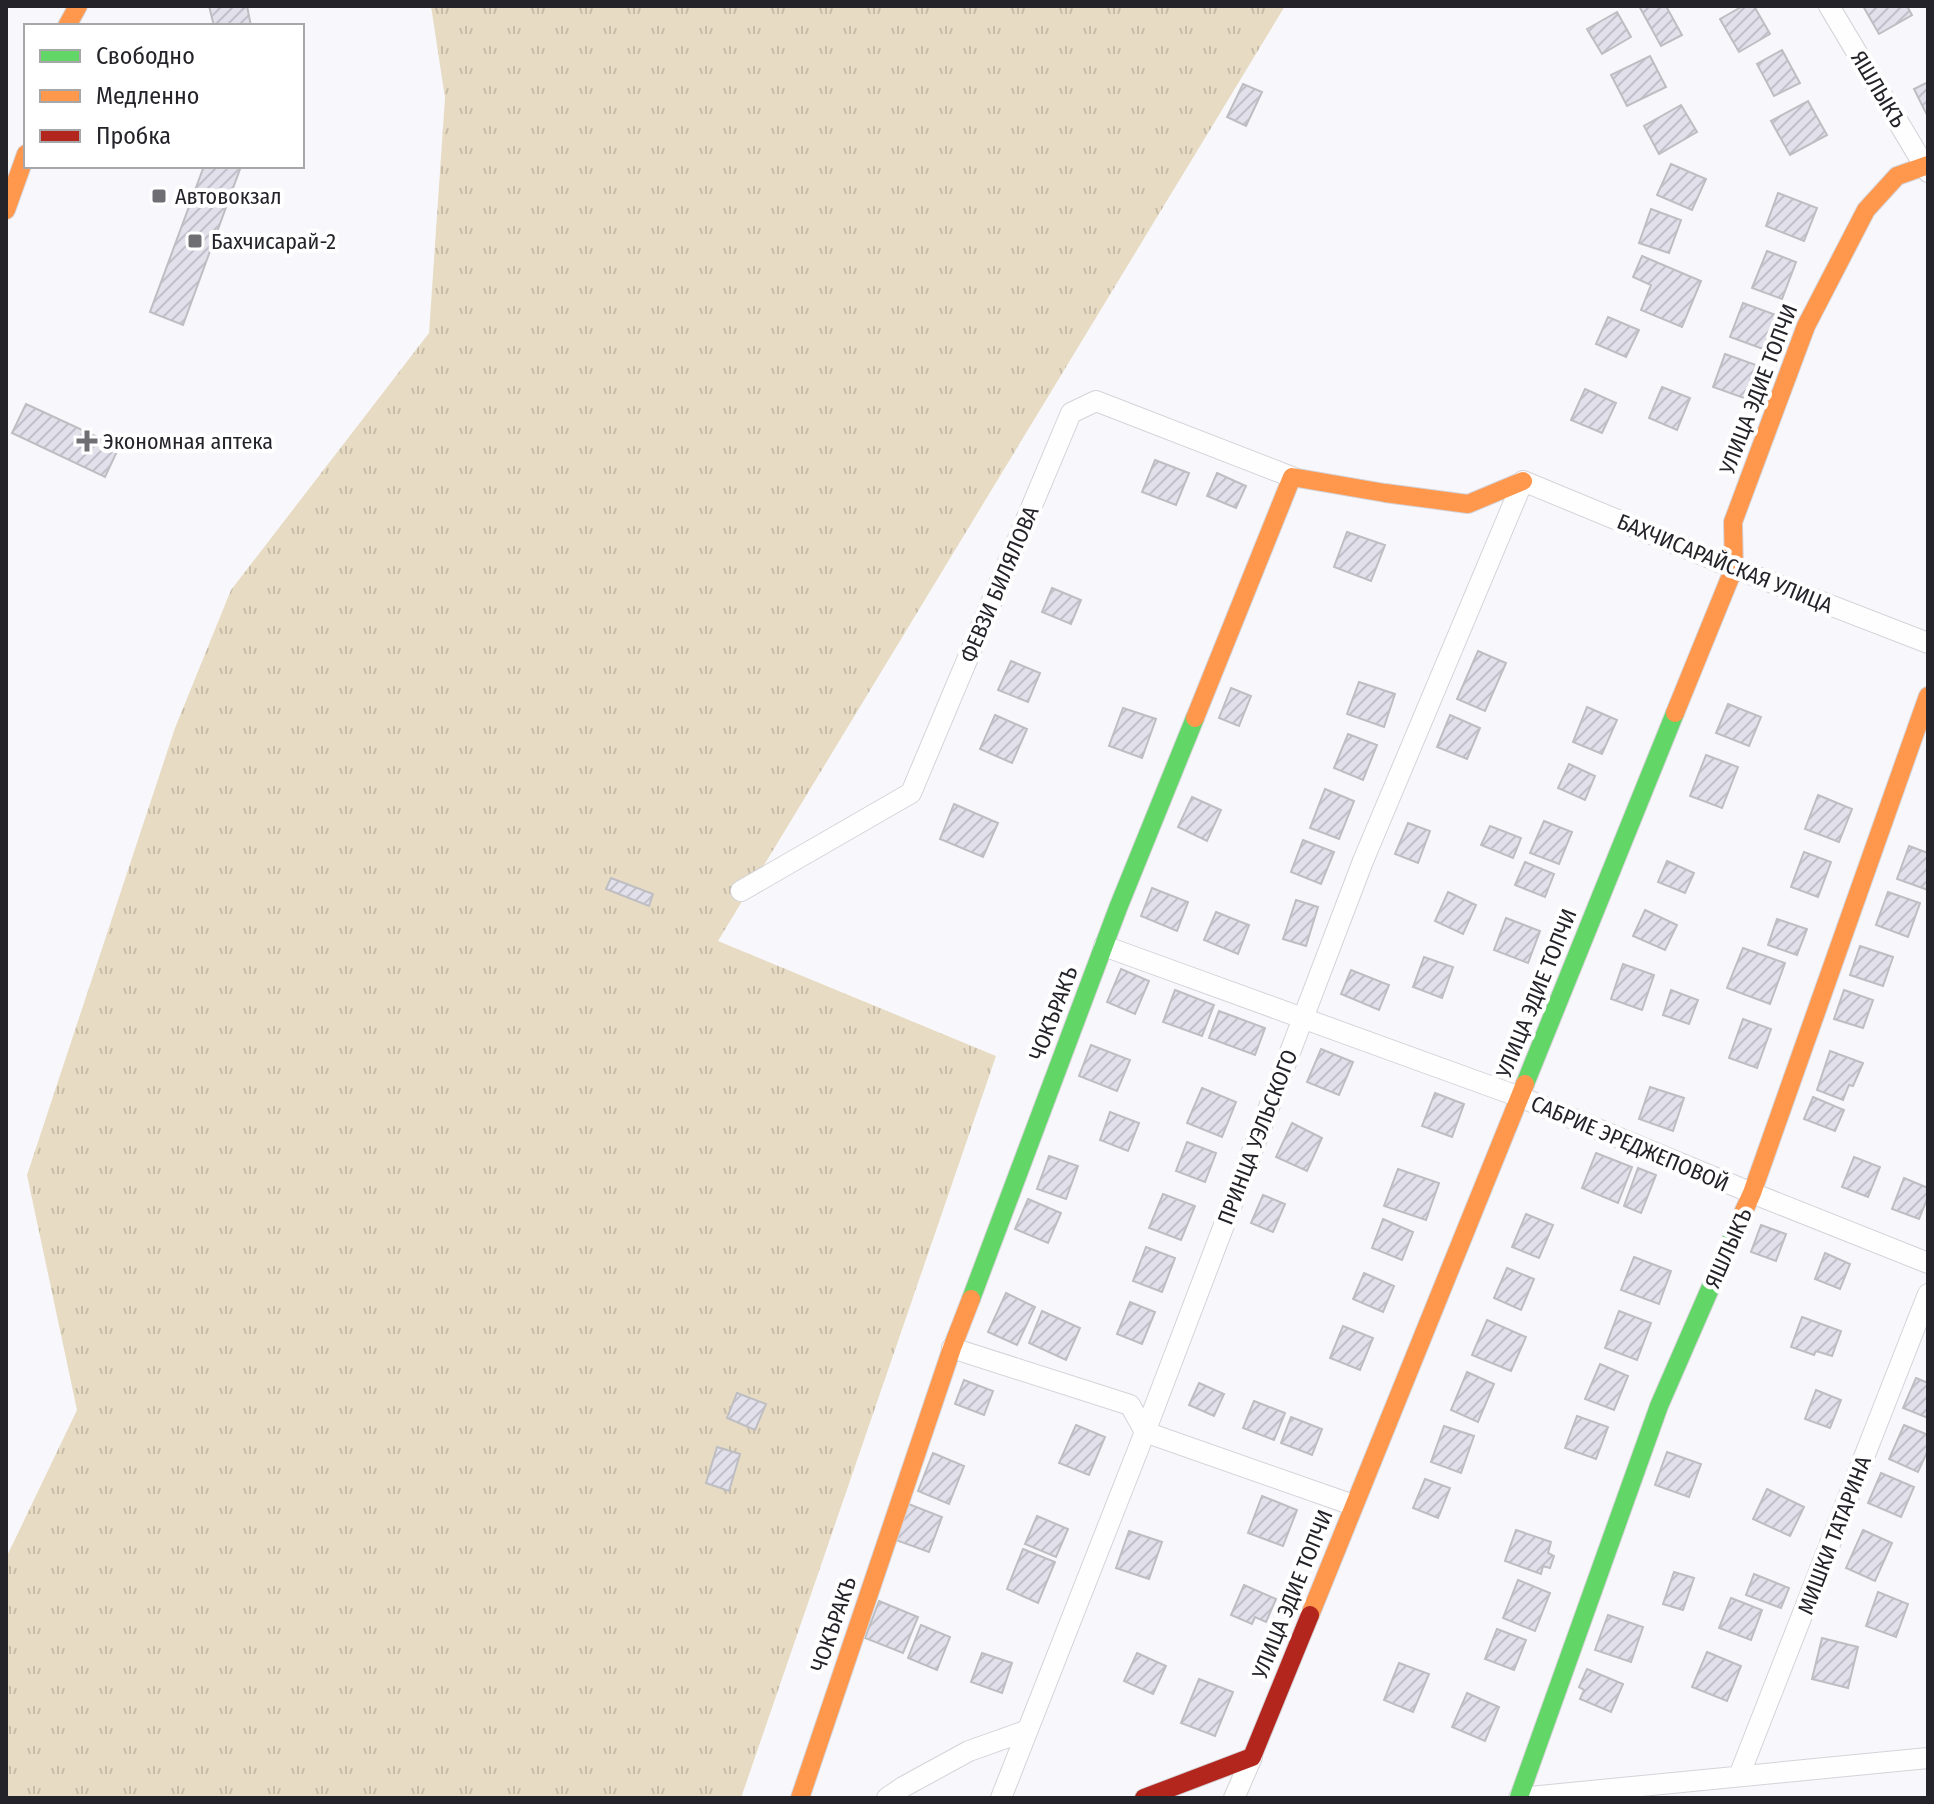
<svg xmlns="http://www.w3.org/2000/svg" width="1934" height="1804" font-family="'Fira Sans Condensed',sans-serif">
	<defs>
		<pattern id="grass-tufts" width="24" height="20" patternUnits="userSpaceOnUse" patternTransform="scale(2)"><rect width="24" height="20" fill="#e7dbc3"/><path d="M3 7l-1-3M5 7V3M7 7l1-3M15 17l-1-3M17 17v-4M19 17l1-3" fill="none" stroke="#c6bca8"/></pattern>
		<pattern id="building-hatch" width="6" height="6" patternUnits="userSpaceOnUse" patternTransform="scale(2)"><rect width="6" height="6" fill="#e1e0eb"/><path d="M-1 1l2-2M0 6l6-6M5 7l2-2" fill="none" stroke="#c1c0ca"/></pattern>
	</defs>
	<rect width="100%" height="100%" fill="#f8f8fc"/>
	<path fill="url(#grass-tufts)" d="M431,6H1285L718,941L996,1056L741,1798H6V1558L77,1410L27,1175L175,728L231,590L429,333L445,98Z"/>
	<path fill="url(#building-hatch)" stroke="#bebec2" stroke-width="2" d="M209,6H247L251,26H214Z
		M1639,6H1666L1682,35L1661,46Z
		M1743,6H1754L1770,34L1739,52L1720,19Z
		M1863,6H1907L1912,15L1879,34Z
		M1617,12L1631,37L1602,54L1587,29Z
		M1782,50L1800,83L1774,96L1757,64Z
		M1650,56L1666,87L1627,106L1611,75Z
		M1928,82V117L1914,89Z
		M1243,84L1262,92L1246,126L1227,117Z
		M1808,101L1827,135L1790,155L1771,121Z
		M1681,105L1697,132L1659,154L1644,126Z
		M1671,164L1706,179L1692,210L1657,195Z
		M204,166H233L240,169L183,325L150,312Z
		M1778,193L1817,208L1804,241L1766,226Z
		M1651,209L1681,220L1669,253L1639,243Z
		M1767,251L1796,262L1782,299L1752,288Z
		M1642,256L1701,281L1682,327L1641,310L1651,285L1633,277Z
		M1743,303L1776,315L1763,349L1730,337Z
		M1608,317L1639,330L1626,357L1596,344Z
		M1725,354L1756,365L1744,398L1713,387Z
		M1662,387L1690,398L1677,430L1649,418Z
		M1585,389L1616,403L1602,433L1571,420Z
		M26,404L119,447L105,477L12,433Z
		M1155,460L1189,473L1176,505L1142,492Z
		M1217,473L1246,486L1236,508L1207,496Z
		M1347,532L1385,545L1371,581L1334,567Z
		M1052,588L1081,600L1071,624L1042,612Z
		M1478,651L1506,663L1485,711L1457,699Z
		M1011,661L1040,673L1028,702L998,690Z
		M1359,682L1395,694L1384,727L1347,714Z
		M1231,688L1251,696L1239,726L1219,718Z
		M1728,704L1761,717L1749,746L1716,733Z
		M1587,707L1617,720L1602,754L1573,742Z
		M1123,708L1156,719L1142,758L1109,746Z
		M995,715L1027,729L1012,763L980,749Z
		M1450,715L1480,728L1467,759L1437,747Z
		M1348,734L1377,745L1363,780L1334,768Z
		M1706,755L1738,767L1722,808L1690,796Z
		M1569,764L1595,776L1585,800L1558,788Z
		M1325,789L1354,801L1339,839L1310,828Z
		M1818,795L1852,809L1839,842L1805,829Z
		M1192,797L1221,810L1207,841L1178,827Z
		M954,804L998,823L983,857L940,839Z
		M1544,821L1572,832L1559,864L1530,853Z
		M1408,823L1430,831L1418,863L1395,854Z
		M1490,826L1521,838L1513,858L1481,845Z
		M1303,840L1334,852L1321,884L1291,872Z
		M1909,846L1928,853V890L1897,879Z
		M1804,852L1831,862L1818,897L1791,887Z
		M1667,861L1694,873L1685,893L1658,882Z
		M1525,862L1554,874L1545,897L1515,885Z
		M611,878L653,894L649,906L606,889Z
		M1152,888L1188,902L1177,931L1141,916Z
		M1448,892L1476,905L1463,934L1435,921Z
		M1888,892L1920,903L1908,937L1876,925Z
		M1296,900L1318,907L1306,946L1283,939Z
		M1645,910L1677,925L1665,950L1633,936Z
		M1216,912L1249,925L1238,954L1204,940Z
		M1506,918L1540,931L1528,963L1494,950Z
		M1777,919L1807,929L1797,955L1768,945Z
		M1860,946L1893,957L1883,986L1850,975Z
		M1743,948L1785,963L1770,1004L1727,988Z
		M1424,957L1453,967L1442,998L1413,987Z
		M1623,964L1654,975L1642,1010L1611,999Z
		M1121,969L1149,981L1135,1014L1107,1002Z
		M1351,970L1389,985L1379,1010L1341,994Z
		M1175,990L1214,1005L1202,1036L1163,1022Z
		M1671,990L1698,1000L1689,1024L1663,1015Z
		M1844,990L1873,1000L1863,1028L1834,1019Z
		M1219,1011L1265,1028L1255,1055L1209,1038Z
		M1743,1019L1771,1029L1757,1068L1729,1058Z
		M1091,1045L1130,1060L1117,1091L1079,1076Z
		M1321,1049L1353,1062L1339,1095L1307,1082Z
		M1830,1051L1863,1063L1853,1086L1849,1085L1843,1100L1817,1090Z
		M1650,1087L1684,1098L1673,1131L1639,1119Z
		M1202,1088L1236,1102L1222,1137L1187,1123Z
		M1435,1093L1464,1104L1452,1137L1422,1126Z
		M1813,1097L1844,1110L1835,1131L1804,1119Z
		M1110,1112L1139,1123L1128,1151L1100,1140Z
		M1292,1123L1322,1138L1307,1171L1276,1157Z
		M1187,1142L1216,1153L1205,1182L1176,1171Z
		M1596,1153L1632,1167L1618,1203L1582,1188Z
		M1049,1156L1078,1166L1066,1199L1037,1189Z
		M1854,1157L1880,1167L1868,1197L1842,1187Z
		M1638,1168L1656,1175L1641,1213L1624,1206Z
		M1398,1169L1439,1183L1426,1220L1384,1206Z
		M1904,1178L1928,1188V1197L1919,1219L1892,1209Z
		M1163,1194L1195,1206L1181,1240L1149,1228Z
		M1263,1195L1285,1204L1273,1232L1251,1223Z
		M1028,1199L1061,1213L1048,1243L1015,1229Z
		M1526,1214L1553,1225L1539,1258L1512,1247Z
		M1383,1219L1413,1232L1402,1260L1372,1248Z
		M1761,1225L1786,1234L1776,1261L1751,1252Z
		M1146,1247L1175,1258L1162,1292L1133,1281Z
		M1825,1253L1850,1264L1840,1289L1815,1279Z
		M1634,1257L1671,1271L1659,1304L1621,1290Z
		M1507,1268L1534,1279L1521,1310L1494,1298Z
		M1364,1273L1394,1286L1383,1312L1353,1299Z
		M1006,1293L1035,1307L1017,1345L988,1332Z
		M1130,1302L1155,1312L1142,1344L1117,1334Z
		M1042,1311L1080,1328L1066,1360L1029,1343Z
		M1619,1311L1651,1323L1637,1360L1605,1348Z
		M1802,1317L1841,1331L1832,1356L1816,1351L1814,1355L1791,1347Z
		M1487,1320L1526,1337L1511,1371L1472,1355Z
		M1343,1326L1373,1338L1360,1370L1330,1358Z
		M1600,1364L1628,1376L1614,1410L1585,1399Z
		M1467,1372L1494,1384L1478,1422L1451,1410Z
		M1916,1378L1928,1383V1418L1903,1408Z
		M964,1380L993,1391L984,1415L955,1404Z
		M1199,1383L1224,1394L1214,1416L1189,1405Z
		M1816,1390L1841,1400L1830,1428L1805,1419Z
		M737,1393L766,1404L755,1430L727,1418Z
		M1254,1401L1285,1413L1274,1440L1243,1428Z
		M1577,1416L1608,1427L1596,1459L1565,1448Z
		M1291,1417L1322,1429L1312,1455L1281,1443Z
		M1076,1425L1105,1437L1089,1475L1059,1463Z
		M1904,1425L1928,1435V1450L1918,1472L1889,1459Z
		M1444,1426L1474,1436L1461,1473L1431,1462Z
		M717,1447L740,1454L729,1491L706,1483Z
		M1667,1452L1701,1464L1689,1497L1655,1485Z
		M933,1453L964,1466L949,1504L918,1491Z
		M1881,1473L1914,1487L1901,1517L1868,1503Z
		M1425,1479L1450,1488L1438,1518L1413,1508Z
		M1767,1489L1804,1507L1790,1536L1753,1519Z
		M1262,1496L1297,1510L1283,1546L1248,1533Z
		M906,1503L942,1517L929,1552L893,1539Z
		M1037,1516L1068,1529L1056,1557L1025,1544Z
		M1516,1530L1551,1542L1548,1553L1554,1556L1550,1568L1543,1566L1541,1574L1505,1561Z
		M1863,1530L1892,1543L1875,1581L1846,1568Z
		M1129,1531L1162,1542L1149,1579L1116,1568Z
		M1023,1549L1055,1562L1038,1603L1007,1589Z
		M1674,1572L1694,1578L1683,1610L1663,1604Z
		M1754,1574L1789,1588L1781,1608L1746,1595Z
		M1518,1580L1550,1593L1535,1631L1503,1618Z
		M1244,1585L1276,1599L1266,1622L1255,1617L1252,1624L1231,1615Z
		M1878,1592L1908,1604L1896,1637L1866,1626Z
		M1731,1598L1762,1610L1751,1640L1719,1628Z
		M879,1601L918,1617L903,1653L865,1638Z
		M1608,1615L1643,1627L1631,1662L1595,1650Z
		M921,1625L950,1637L937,1670L908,1658Z
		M1497,1629L1526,1640L1514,1670L1485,1659Z
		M1822,1638L1858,1647L1848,1688L1812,1679Z
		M1707,1652L1741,1666L1727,1701L1692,1687Z
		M982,1653L1012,1663L1002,1693L971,1682Z
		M1137,1653L1166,1666L1153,1694L1124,1681Z
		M1399,1663L1429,1674L1413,1712L1384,1700Z
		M1587,1669L1623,1684L1611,1712L1580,1699L1584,1690L1579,1687Z
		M1199,1679L1233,1692L1215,1736L1181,1723Z
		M1467,1693L1499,1707L1485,1741L1452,1727Z"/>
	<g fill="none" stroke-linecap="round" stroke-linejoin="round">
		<defs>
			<path id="street" d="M1829,6L1928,172
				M741,891L911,793L1071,413L1096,401L1292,477
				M1104,946L1520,1097L1752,1193L1928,1263
				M952,1348L1130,1405L1145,1432L1353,1505
				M1739,1776L1928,1294
				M887,1798L903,1787L969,1751L1028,1730
				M1001,1798L1145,1432L1363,861L1523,481L1734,568L1928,643
				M1234,1798L1252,1757
				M1519,1798L1928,1758"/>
			<path id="fast" d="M1525,1084L1675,713
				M971,1299L1118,908L1195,718
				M1519,1797L1659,1406L1743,1213"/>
			<path id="slow" d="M67,26L78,6
				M6,210L26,154
				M1675,713L1734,568L1733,522L1806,326L1866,210L1897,176L1928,165
				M1195,718L1292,477L1385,493L1468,504L1523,481
				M1743,1213L1752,1193L1928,696
				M1310,1615L1525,1084
				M800,1798L952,1348L971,1299"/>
			<path id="jam" d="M1144,1798L1252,1757L1310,1615"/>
		</defs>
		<use href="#street" stroke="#d4d3d8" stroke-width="22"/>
		<use href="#fast" stroke="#d4d3d8" stroke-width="20"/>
		<use href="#slow" stroke="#d4d3d8" stroke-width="20"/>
		<use href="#jam" stroke="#d4d3d8" stroke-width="20"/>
		<use href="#street" stroke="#fefeff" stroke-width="20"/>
		<use href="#fast" stroke="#63d668" stroke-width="18"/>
		<use href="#slow" stroke="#ff974d" stroke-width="18"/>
		<use href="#jam" stroke="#b3261e" stroke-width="18"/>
	</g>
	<g fill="#6e6e73" stroke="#fff" stroke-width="3">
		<rect x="151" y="188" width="16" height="16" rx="4"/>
		<rect x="187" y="233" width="16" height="16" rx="4"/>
		<path d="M83 429h8v8h8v8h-8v8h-8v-8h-8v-8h8z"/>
	</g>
	<g text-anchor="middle" stroke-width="8" stroke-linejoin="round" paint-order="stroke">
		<g font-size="22" fill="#232329" stroke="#fff">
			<text transform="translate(1879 89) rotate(59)" y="8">ЯШЛЫКЪ</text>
			<text transform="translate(1758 389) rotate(-69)" y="8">УЛИЦА ЭДИЕ ТОПЧИ</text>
			<text transform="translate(1725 563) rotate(22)" y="8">БАХЧИСАРАЙСКАЯ УЛИЦА</text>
			<text transform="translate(999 584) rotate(-67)" y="8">ФЕВЗИ БИЛЯЛОВА</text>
			<text transform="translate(1536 993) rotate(-68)" y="8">УЛИЦА ЭДИЕ ТОПЧИ</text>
			<text transform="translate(1053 1013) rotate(-69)" y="8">ЧОКЪРАКЪ</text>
			<text transform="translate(1257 1137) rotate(-69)" y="8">ПРИНЦА УЭЛЬСКОГО</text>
			<text transform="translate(1630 1143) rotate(23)" y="8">САБРИЕ ЭРЕДЖЕПОВОЙ</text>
			<text transform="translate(1728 1248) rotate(-66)" y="8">ЯШЛЫКЪ</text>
			<text transform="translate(1834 1535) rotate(-69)" y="8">МИШКИ ТАТАРИНА</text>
			<text transform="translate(1292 1594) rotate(-68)" y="8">УЛИЦА ЭДИЕ ТОПЧИ</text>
			<text transform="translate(833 1624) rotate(-71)" y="8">ЧОКЪРАКЪ</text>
		</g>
		<g font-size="22" fill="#232329" stroke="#fff" text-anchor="start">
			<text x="175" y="204">Автовокзал</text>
			<text x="211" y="249">Бахчисарай-2</text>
			<text x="103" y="449">Экономная аптека</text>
		</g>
	</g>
	<rect width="1934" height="1804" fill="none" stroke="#232329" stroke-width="16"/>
	<rect x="24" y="24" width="280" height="144" fill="#ffffff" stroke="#a7a7a9" stroke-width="2"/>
	<rect x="40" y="50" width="40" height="12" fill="#63d668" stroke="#a7a7a9" stroke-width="2"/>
	<text x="96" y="64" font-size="24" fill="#232329">Свободно</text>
	<rect x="40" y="90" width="40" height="12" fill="#ff974d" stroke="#a7a7a9" stroke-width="2"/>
	<text x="96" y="104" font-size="24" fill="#232329">Медленно</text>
	<rect x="40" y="130" width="40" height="12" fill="#b3261e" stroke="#a7a7a9" stroke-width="2"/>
	<text x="96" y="144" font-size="24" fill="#232329">Пробка</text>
</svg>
